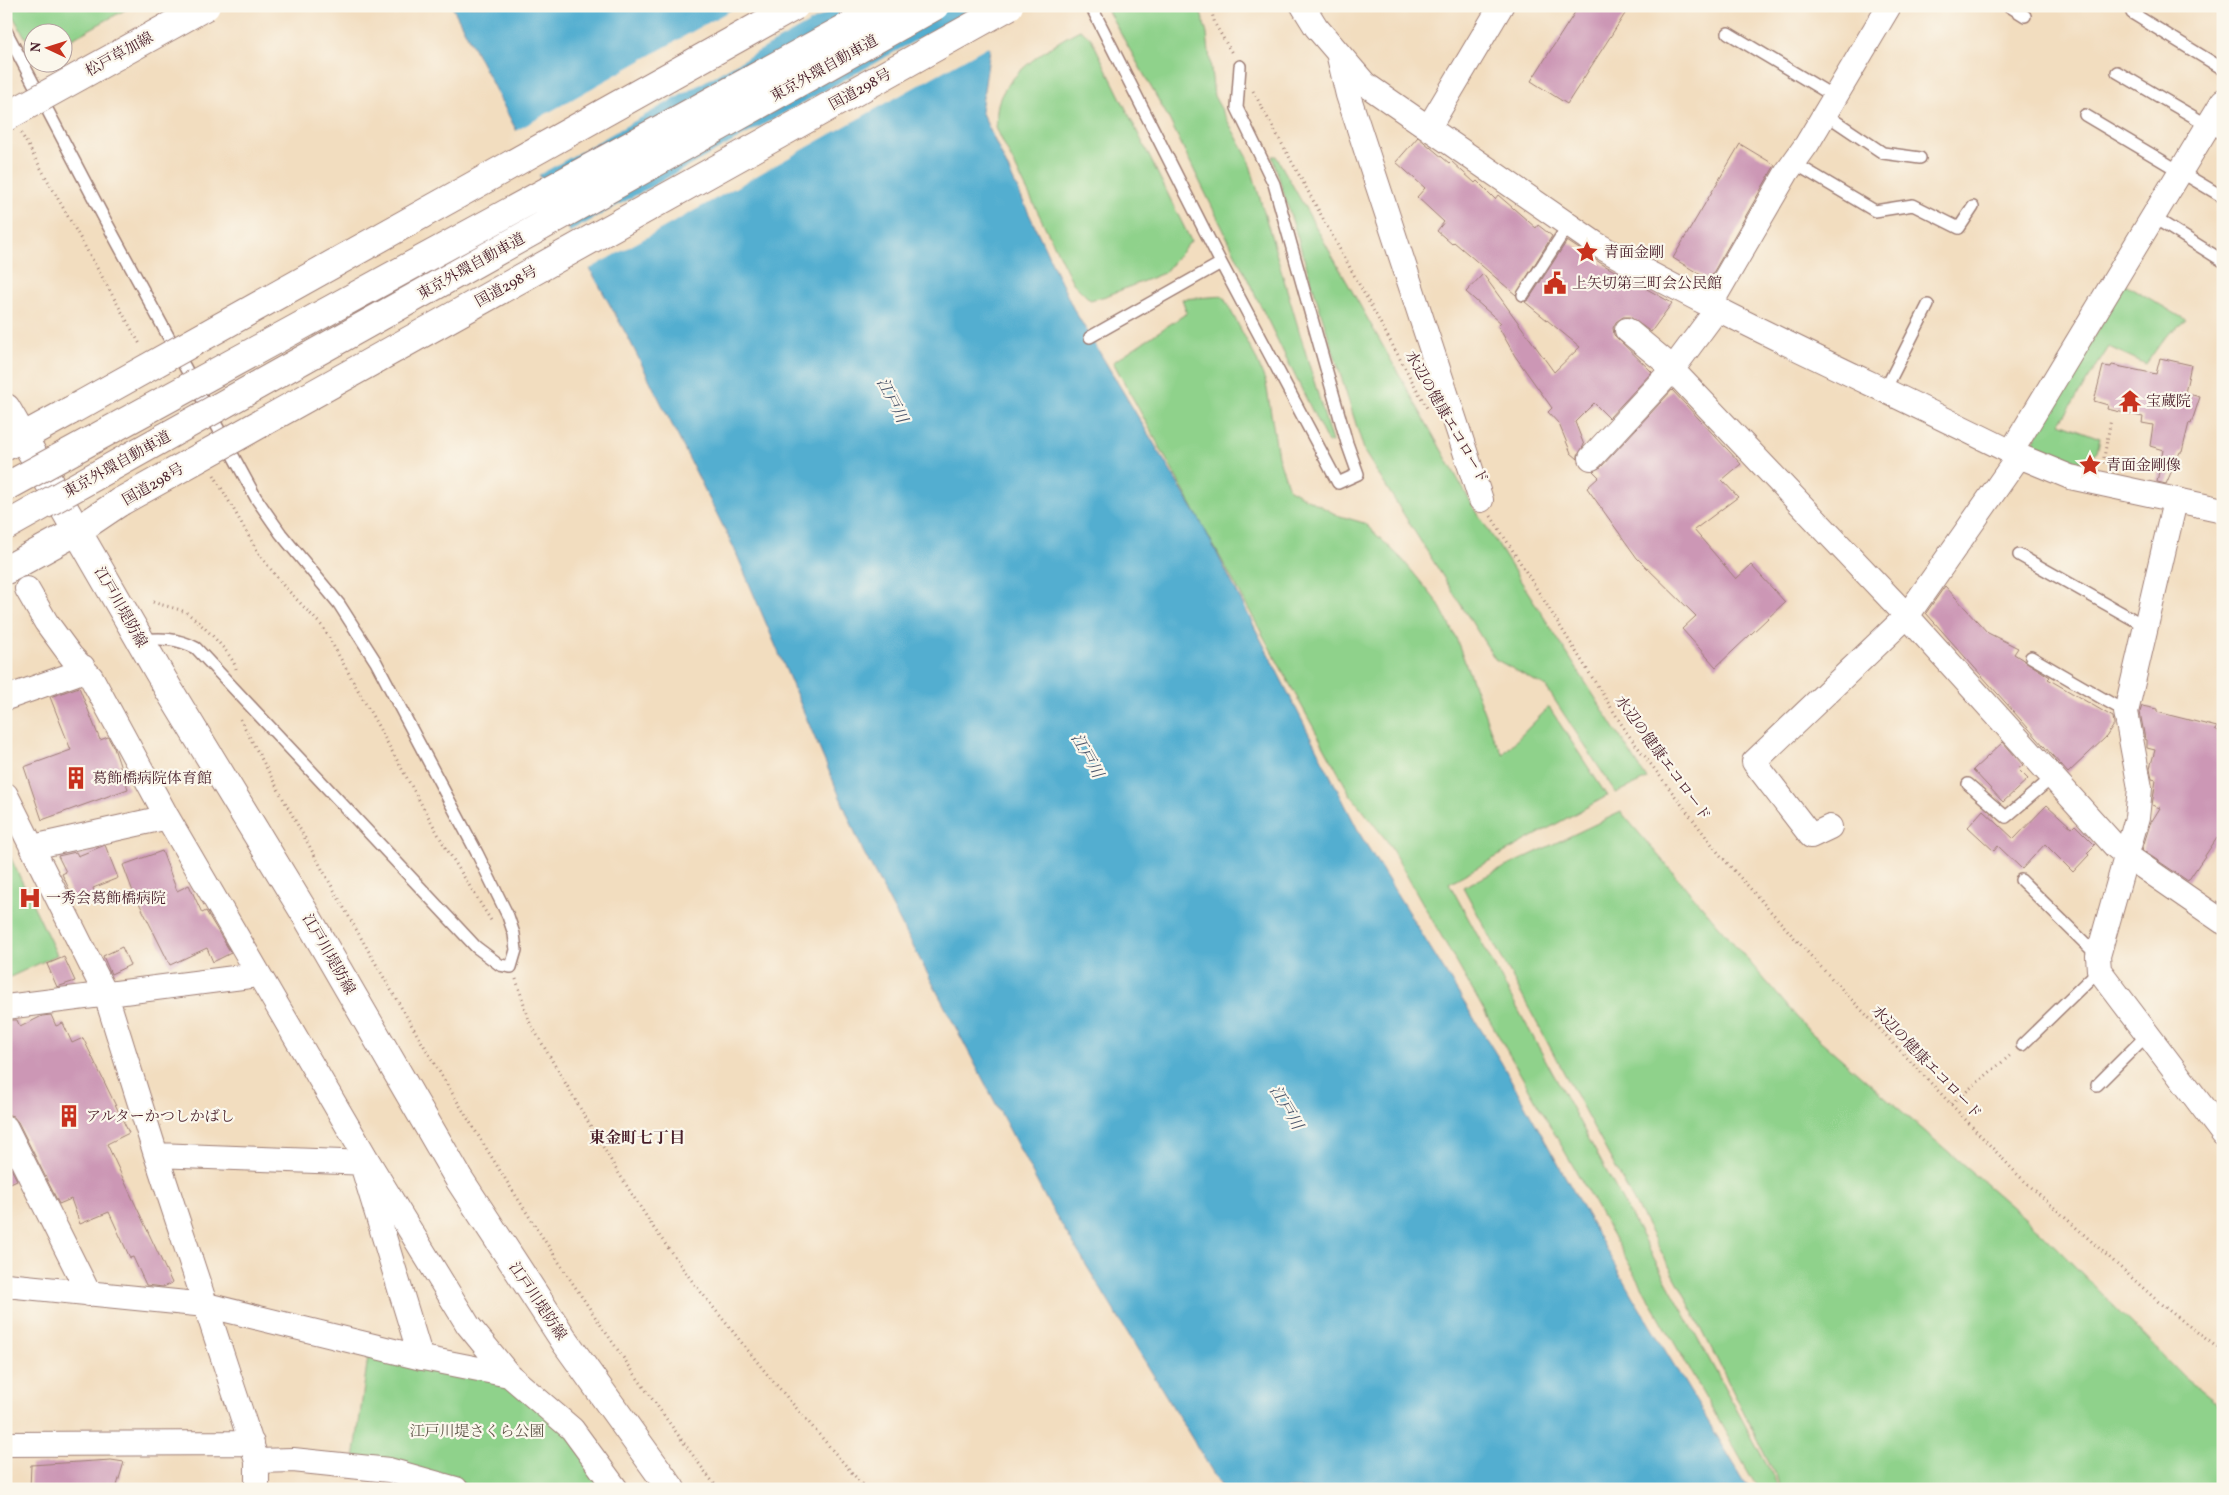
<svg xmlns="http://www.w3.org/2000/svg" width="2229" height="1495" font-family="Vollkorn,'Noto Serif JP',serif">
	<rect width="100%" height="100%" fill="#fbf7ec"/>
	<filter id="ink" filterUnits="userSpaceOnUse"><feTurbulence type="fractalNoise" baseFrequency=".02" numOctaves="2"/><feDisplacementMap in="SourceGraphic" scale="10" xChannelSelector="R" yChannelSelector="G"/><feConvolveMatrix kernelMatrix="1 2 1 2 8 2 1 2 1" color-interpolation-filters="sRGB"/></filter>
	<filter id="wash" filterUnits="userSpaceOnUse"><feTurbulence type="fractalNoise" baseFrequency=".0096" numOctaves="4" result="noise"/><feDisplacementMap in="SourceGraphic" scale="20" xChannelSelector="R" yChannelSelector="G"/><feGaussianBlur stdDeviation="1.12" result="paint"/><feColorMatrix in="noise" values="0 0 0 0 0 0 0 0 0 0 0 0 0 0 0 0 0 1.4 0 .05"/><feComposite in="paint" operator="in"/></filter>
	<g filter="url(#wash)">
		<rect width="100%" height="100%" fill="#f2ddbf"/>
		<path fill="#8fd28b" stroke="#6c785b" d="M7,6H132L63,44L62,32H32V49Z
			M1105,6H1199L1207,34L1214,96L1248,158L1332,442L1328,443L1168,117Z
			M1080,30L1091,38L1191,241L1164,273L1106,296L1090,300L1073,283L996,128C997,120 996,109 999,101C1008,73 1055,42 1080,30Z
			M1272,156H1276L1473,506L1647,779L1616,793L1546,687L1495,659L1365,453Z
			M2125,284L2186,320L2165,337L2146,364L2109,347L2060,423L2100,438L2097,452L2083,463L2032,444Z
			M1223,296L1256,358L1266,383L1278,456L1289,489L1337,515L1364,523L1402,559L1438,603L1456,638L1494,739L1503,754L1549,707L1607,796L1449,883L1780,1489H1758L1387,841L1350,794L1113,362L1187,313L1182,299Z
			M1621,812L1807,1029L2042,1233L2184,1377L2223,1408V1489H1782L1682,1290L1463,887Z
			M6,848L57,955L6,979Z
			M369,1349L505,1382L564,1429L608,1489H482L394,1465L354,1460Z"/>
		<path fill="#53aed0" stroke="#4e667e" d="M452,6H963L990,49L981,111L1073,308L1202,524L1361,836L1501,1062L1631,1294L1749,1489H1223L1047,1201L863,851L734,548L630,341L558,211Z"/>
		<path fill="#f2ddbf" d="M738,6H839L537,176L514,132Z
			M969,11L990,45L588,270L568,233Z"/>
		<g id="blocks">
			<path fill="#cc97b5" d="M1579,6H1630L1567,104L1531,81Z
				M1418,137L1449,163L1451,161L1475,183L1477,181L1495,199L1498,195L1536,228L1538,225L1552,236L1516,295L1454,242L1452,244L1437,231L1444,222L1417,197L1425,188L1396,162Z
				M1740,144L1775,165L1709,280L1673,258Z
				M1567,241L1602,264L1672,303L1651,332L1630,317H1623L1616,322L1613,328L1614,335L1652,372L1609,418L1594,403L1575,422L1584,445L1578,455V459L1571,453L1559,424L1548,412L1552,408L1515,356L1498,326L1501,323L1466,292L1483,274L1554,372L1580,347L1525,302L1529,299Z
				M2160,358L2191,365L2185,393L2200,397L2191,424L2189,423L2182,452H2180L2166,484L2157,482L2163,450L2150,446L2153,425L2142,423L2143,417L2107,409L2108,405L2094,401L2103,366L2111,367L2112,365L2156,374Z
				M1672,390L1741,464L1722,480L1738,497L1694,530L1736,579L1751,565L1785,602L1716,667L1682,629L1696,616L1637,558L1587,488L1599,477L1593,471L1601,467Z
				M1945,586L1988,633L2018,648L2014,654L2050,677L2048,679L2113,717L2114,725L2106,737L2068,773L1926,613Z
				M79,687L100,740L108,737L114,748L128,789L42,820L24,767L71,750L50,697Z
				M2142,706L2157,709V712L2217,727L2215,730L2223,735V842L2217,838L2188,881L2142,850L2150,824L2160,808L2152,805L2156,780L2152,779L2150,768L2155,750L2147,748V740L2145,739L2140,712Z
				M2003,742L2023,765L2018,769L2028,779L2003,802L1973,770Z
				M2047,805L2072,828L2075,825L2095,845L2087,853L2089,855L2073,872L2045,844L2022,869L1998,846L1994,851L1968,827L1983,810L2014,839Z
				M105,845L118,878L93,888L96,895L76,904L62,874L66,872L58,856L76,852L78,856Z
				M162,851L177,891L189,885L202,913L206,911L231,953L213,962L207,948L170,965L132,889L123,865Z
				M122,947L130,965L111,974L103,956Z
				M64,957L75,981L57,987L47,964Z
				M51,1015L56,1026L63,1023L72,1043L83,1038L129,1133L107,1144L172,1283L163,1287L146,1285L133,1257L130,1258L109,1212L80,1224L71,1199L59,1204L18,1122L13,1116L6,1114V1020H17L20,1027L42,1016Z
				M6,1159L17,1180L6,1185Z
				M111,1460L124,1462L116,1489H30L31,1465Z"/>
		</g>
	</g>
	<g filter="url(#ink)">
		<use href="#blocks" fill-opacity="0" stroke="#9e7e75" stroke-width="1"/>
		<g fill="none" stroke-linecap="round" stroke-linejoin="round">
			<defs>
				<path id="service" d="M1091,6L1221,263L1338,483L1358,474L1347,443L1274,184L1237,108L1240,66
					M2009,6L2025,16
					M2132,13L2223,69
					M6,31L104,218L256,498L281,534L339,604L376,662L477,853L508,916L514,934L516,950L511,967L500,965L476,947L196,648C177,638 162,638 140,640
					M1728,33L1835,97
					M2117,72L2223,134
					M1825,114L1883,153L1920,158
					M2085,115L2223,197
					M1794,163L1875,211L1913,205L1959,228L1973,207
					M2153,217L2223,261
					M1523,295L1569,224
					M1090,337L1221,263
					M1885,390L1928,305
					M2019,555L2145,626
					M2031,657L2126,712
					M1968,784L2006,817L2054,776
					M2021,880L2098,956
					M2022,1045L2099,970
					M2097,1085L2147,1035"/>
				<path id="minor" d="M1303,6L1316,27L1365,84L1596,244C1733,322 1878,385 2019,456L2070,477L2223,510
					M1339,57L1348,95L1481,500
					M1429,127L1501,6
					M1710,305L1787,172L1807,144L1889,6
					M1627,330L1663,360L1907,616L2115,846L2126,855L2223,922
					M2011,452L2223,101
					M1591,458L1672,370L1718,308
					M2175,501L2126,712L2140,788L2137,818L2098,956L2099,970L2223,1134
					M27,589L46,622L71,656L91,677L166,815L369,1163
					M6,698L74,674L83,667
					M6,795L106,995L156,1155L257,1461V1489
					M1830,827L1811,836L1754,762L1907,616L2019,456
					M33,847L159,819L166,815
					M6,1007L250,976L257,972
					M6,1128L89,1294
					M156,1155L369,1163L468,1325L509,1375L572,1429L616,1489
					M364,1171L421,1358
					M6,1285L206,1305L418,1357L509,1375
					M6,1444L252,1443
					M257,1461L293,1460L389,1470L456,1489"/>
				<path id="secondary" d="M6,408L169,690L303,910L459,1179L566,1343L671,1489"/>
				<path id="trunk" d="M6,446L70,411
					M6,570L77,531L120,502"/>
			</defs>
			<use href="#service" stroke="#9e7e75" stroke-width="14"/>
			<use href="#minor" stroke="#9e7e75" stroke-width="26"/>
			<use href="#secondary" stroke="#9e7e75" stroke-width="30"/>
			<use href="#trunk" stroke="#9e7e75" stroke-width="30"/>
			<path stroke="#9e7e75" stroke-width="3" stroke-dasharray="1 4" stroke-linecap="butt" d="M1210,6L1215,24L1233,55
				M1253,91L1427,408
				M21,133L141,346
				M2103,463L2111,419
				M214,475L259,554L283,585L323,627L443,843L492,922
				M1491,516L1627,733L1720,855L1818,964L2019,1176L2162,1305L2223,1352
				M153,602C163,606 178,608 187,613C200,622 234,655 236,669
				M240,719C383,985 536,1247 718,1489
				M516,979L530,1023L616,1169L653,1227L692,1281L767,1374L866,1489
				M1951,1104L2012,1054"/>
			<use href="#service" stroke="#fff" stroke-width="11"/>
			<use href="#minor" stroke="#fff" stroke-width="24"/>
			<use href="#secondary" stroke="#fff" stroke-width="28"/>
			<use href="#trunk" stroke="#fff" stroke-width="28"/>
			<defs>
				<path id="primary-bridge" d="M6,117L206,6"/>
				<path id="trunk-bridge" d="M70,411L795,6
					M120,502L1009,6"/>
				<path id="motorway-bridge" d="M6,487L886,6
					M6,526L935,6"/>
			</defs>
			<use href="#primary-bridge" stroke="#9e7e75" stroke-width="30" stroke-linecap="butt"/>
			<use href="#trunk-bridge" stroke="#9e7e75" stroke-width="30" stroke-linecap="butt"/>
			<use href="#motorway-bridge" stroke="#9e7e75" stroke-width="30" stroke-linecap="butt"/>
			<use href="#primary-bridge" stroke="#fff" stroke-width="28"/>
			<use href="#trunk-bridge" stroke="#fff" stroke-width="28"/>
			<use href="#motorway-bridge" stroke="#fff" stroke-width="28"/>
		</g>
	</g>
	<defs>
		<symbol id="sight-bare" viewBox="-9 -9 18 18"><path d="M0-6L1.8-2.2L6-1.7L2.9 1.2L3.7 5.4L0 3.3L-3.7 5.4L-2.9 1.2L-6-1.7L-1.8-2.2Z" fill="#c8321e" stroke="#fbf7ec" stroke-width="2.5" paint-order="stroke"/></symbol>
		<symbol id="civic-bare" viewBox="-9 -9 18 18"><path d="M-.6-6.5H3V-4.5H.6V-3L4-1V1h2V6H-6V1h2V-1L-.6-3ZM-1.2 2.5V6h2.4V2.5Z" fill="#c8321e" stroke="#fbf7ec" stroke-width="2.5" paint-order="stroke"/></symbol>
		<symbol id="temple-bare" viewBox="-9 -9 18 18"><path d="M0-6L5-2H3V0L6.5 2.5H4V6H1.5V3h-3V6H-4V2.5H-6.5L-3 0V-2H-5Z" fill="#c8321e" stroke="#fbf7ec" stroke-width="2.5" paint-order="stroke"/></symbol>
		<symbol id="building-bare" viewBox="-9 -9 18 18"><path d="M-4-6H4V6H1V3H-1V6H-4ZM-2.5-4.3h1.7v1.8h-1.7ZM.8-4.3h1.7v1.8H.8ZM-2.5-1h1.7V.8h-1.7ZM.8-1h1.7V.8H.8Z" fill="#c8321e" stroke="#fbf7ec" stroke-width="2.5" paint-order="stroke"/></symbol>
		<symbol id="hospital-bare" viewBox="-9 -9 18 18"><path d="M-5-5h3v3.5h4V-5h3V5h-3V1.5h-4V5h-3Z" fill="#c8321e" stroke="#fbf7ec" stroke-width="2.5" paint-order="stroke"/></symbol>
	</defs>
	<g fill-rule="evenodd">
		<use href="#sight-bare" x="1571" y="236" width="32" height="32"/>
		<use href="#civic-bare" x="1539" y="267" width="32" height="32"/>
		<use href="#temple-bare" x="2114" y="385" width="32" height="32"/>
		<use href="#sight-bare" x="2074" y="449" width="32" height="32"/>
		<use href="#building-bare" x="60" y="762" width="32" height="32"/>
		<use href="#hospital-bare" x="14" y="882" width="32" height="32"/>
		<use href="#building-bare" x="53" y="1100" width="32" height="32"/>
	</g>
	<g text-anchor="middle" stroke-width="4.5" stroke-linejoin="round" paint-order="stroke">
		<g font-size="15" fill="#4a1f2b" stroke="#fbf7ec">
			<text transform="translate(119 54) rotate(-29)" y="5">松戸草加線</text>
			<text transform="translate(824 68) rotate(-29)" y="5">東京外環自動車道</text>
			<text transform="translate(860 89) rotate(-29)" y="5">国道298号</text>
			<text transform="translate(471 266) rotate(-29)" y="5">東京外環自動車道</text>
			<text transform="translate(506 286) rotate(-29)" y="5">国道298号</text>
			<text transform="translate(1447 417) rotate(60)" y="5">水辺の健康エコロード</text>
			<text transform="translate(117 464) rotate(-29)" y="5">東京外環自動車道</text>
			<text transform="translate(153 484) rotate(-30)" y="5">国道298号</text>
			<text transform="translate(121 607) rotate(60)" y="5">江戸川堤防線</text>
			<text transform="translate(1663 758) rotate(54)" y="5">水辺の健康エコロード</text>
			<text transform="translate(329 954) rotate(60)" y="5">江戸川堤防線</text>
			<text transform="translate(1927 1062) rotate(46)" y="5">水辺の健康エコロード</text>
			<text transform="translate(538 1301) rotate(56)" y="5">江戸川堤防線</text>
		</g>
		<g font-size="15" fill="#4a1f2b" stroke="#fbf7ec" text-anchor="start">
			<text x="1604" y="257">青面金剛</text>
			<text x="1572" y="288">上矢切第三町会公民館</text>
			<text x="2146" y="406">宝蔵院</text>
			<text x="2106" y="470">青面金剛像</text>
			<text x="92" y="783">葛飾橋病院体育館</text>
			<text x="46" y="903">一秀会葛飾橋病院</text>
			<text x="86" y="1121">アルターかつしかばし</text>
		</g>
		<g font-size="15" fill="#5f5548" stroke="#fbf7ec">
			<text x="477" y="1436">江戸川堤さくら公園</text>
		</g>
		<g font-size="16" font-style="italic" fill="#4e586d" stroke="#fbf7ec">
			<text transform="translate(893 400) rotate(63)" y="6">江戸川</text>
			<text transform="translate(1088 755) rotate(61)" y="6">江戸川</text>
			<text transform="translate(1287 1107) rotate(59)" y="6">江戸川</text>
		</g>
		<g font-size="16" font-weight="bold" fill="#4a1f2b" stroke="#fbf7ec">
			<text x="637" y="1143">東金町七丁目</text>
		</g>
	</g>
	<rect width="2229" height="1495" fill="none" stroke="#fbf7ec" stroke-width="25"/>
	<g transform="translate(48 48) rotate(274)"><circle r="24" fill="#fbf7ec" stroke="#b4a19f"/>
	<path d="M0-4L9 19L0 12L-9 19Z" fill="#c8321e"/>
	<text y="-8" font-size="14" font-weight="bold" text-anchor="middle" fill="#4a1f2b">N</text>
	</g>
</svg>
